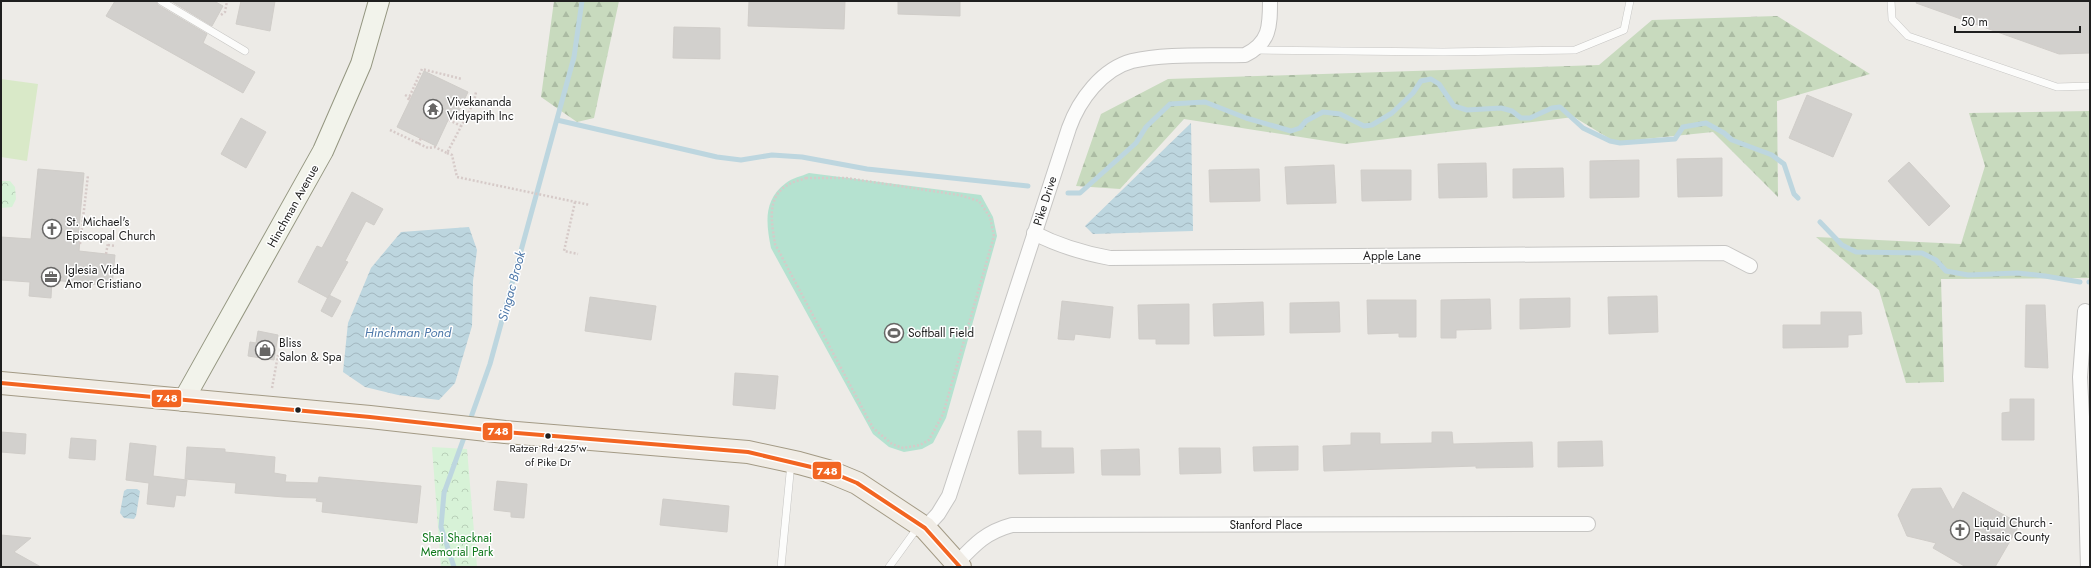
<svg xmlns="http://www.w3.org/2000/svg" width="2091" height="568" font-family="Jost,sans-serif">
	<defs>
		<pattern id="forest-firs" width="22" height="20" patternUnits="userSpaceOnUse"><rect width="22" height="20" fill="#c8dabe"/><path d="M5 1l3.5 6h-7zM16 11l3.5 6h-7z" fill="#abbba3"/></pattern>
		<pattern id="park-crowns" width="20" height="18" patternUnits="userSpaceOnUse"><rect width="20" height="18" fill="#d7f2d7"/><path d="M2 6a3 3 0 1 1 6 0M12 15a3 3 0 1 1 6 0" fill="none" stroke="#b8cfb8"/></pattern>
		<pattern id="water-waves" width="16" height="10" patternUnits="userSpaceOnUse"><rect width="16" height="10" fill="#bdd6df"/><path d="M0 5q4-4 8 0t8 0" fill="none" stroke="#a2b7bf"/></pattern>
	</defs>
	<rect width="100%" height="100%" fill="#edebe7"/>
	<path fill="#d9e9c8" d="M1,79L38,84L27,161L1,157Z"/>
	<path fill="url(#forest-firs)" d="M554,1H619L594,118L577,122L541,97Z
		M1777,16L1870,74L1777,101L1778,197L1713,132L1615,142L1574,117L1345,144L1184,119L1120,189L1076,186L1101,114L1168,79L1599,65L1652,20Z
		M2090,111V278L1941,279L1944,382L1906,383L1879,290L1816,237L1961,244L1985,166L1969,113Z"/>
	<path fill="url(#park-crowns)" d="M1,181H10L15,187L16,199L12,207L1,208Z
		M432,447L467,449L477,567H441Z"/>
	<path fill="#b5e2d0" d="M809,173L981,195L993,217L997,236L946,418L933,443L922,449L904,452L889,447L873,434L771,248C766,223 763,200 786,183C792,178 802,176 809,173Z"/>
	<path fill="url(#water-waves)" d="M1191,123L1193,231L1093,234L1085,226Z
		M469,227L477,250L473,281L472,326L455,383L439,400L398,395L365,387L343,372L348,323L371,268L401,232Z
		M127,489H137L140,491L136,516L134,519L124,518L120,513L124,491Z"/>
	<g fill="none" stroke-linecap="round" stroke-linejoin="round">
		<path stroke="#bdd6df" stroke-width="5" d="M557,120L717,157L741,160L772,155L802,157L867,169L1028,186
			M1068,193H1080L1136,143L1146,127L1170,104L1205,102L1246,118L1291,131L1300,128L1306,121L1323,112L1340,114L1364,126L1372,125L1392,113L1413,93L1421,81L1431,79L1439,84L1454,106L1467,110L1501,108L1512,111L1521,118H1530L1552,108L1560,107L1583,128L1610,141L1620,143L1675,139L1683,127L1706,123L1724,133L1732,140L1772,155L1784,164L1794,194L1798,198
			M1820,222L1842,245L1856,252L1922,253L1936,260L1946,271L1968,275L2017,273L2045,276L2080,282
			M2089,282H2090
			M469,423L490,364L574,57L582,1
			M454,567L441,527L444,493L466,432"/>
	</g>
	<path fill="#d2d0cd" stroke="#d0cdc9" d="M115,1H156L158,5L207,34L203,43L255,72L243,93L106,16Z
		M171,1H214L223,6L212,26Z
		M241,1H275L270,31L236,24Z
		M749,1H845L844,29L748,26Z
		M898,1H960V16L898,14Z
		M1917,1H2090V53L2059,54L1916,3Z
		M674,27L720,28V59L673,58Z
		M424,71L468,92L455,119L450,116L436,146L397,127Z
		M1807,95L1852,114L1833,157L1789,138Z
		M241,118L266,132L246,168L221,154Z
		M1722,158V196L1678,197L1677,159Z
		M1639,160V197L1590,198V161Z
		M1909,162L1950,206L1929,226L1888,181Z
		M1486,163L1487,197L1439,198L1438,164Z
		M1334,165L1336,203L1287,204L1285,167Z
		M1563,168L1564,197L1513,198V169Z
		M38,169L84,173L78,239H80L79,251L115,255L112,286L52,280L51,298L29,296L30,282L1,280V237L31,239Z
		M1259,169L1260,201L1210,202L1209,170Z
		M1361,170H1411V200L1362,201Z
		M352,192L383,209L374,225L366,221L345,261L348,262L328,298L298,282L317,246L322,248Z
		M329,295L341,301L332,317L321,311Z
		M1657,296L1658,332L1609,334L1608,297Z
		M590,297L656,306L651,340L585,331Z
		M1570,298V327L1520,329V299Z
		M1490,299L1491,329L1456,330V338H1441V300Z
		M1367,300H1416V337H1399V333L1368,334Z
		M1062,301L1113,307L1110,338L1075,334L1074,340L1058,339Z
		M1263,302L1264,335L1214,336L1213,304Z
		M1339,302L1340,332L1290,333V303Z
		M1189,304V344H1156V339H1139L1138,305Z
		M2026,305H2045L2048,368L2025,367Z
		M1821,312H1861L1862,334L1848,335V347L1783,348V325H1821Z
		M258,331L278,335L274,360L248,356L250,342L256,343Z
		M735,373L778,376L775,409L733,405Z
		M2010,399H2034V440H2002V413L2010,412Z
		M1018,431H1041V448H1073L1074,473L1019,474Z
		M1,432L26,434L25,454L1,452Z
		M1432,432H1452L1453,444L1532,442L1533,467L1476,468V466L1324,471L1323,446L1351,445V433H1380V444L1432,443Z
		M71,438L96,440L95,460L69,458Z
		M1602,441L1603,466L1558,467V442Z
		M130,443L156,446L153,476L187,480L185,496L176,495L174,507L147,504L149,483L126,480Z
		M1298,446V470L1254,471L1253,447Z
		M187,447L225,449V452L275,457L274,473L286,475L285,482L318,483L319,477L421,486L417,523L322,512L323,502L316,501L317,498L284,497L235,493L236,483L185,479Z
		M1179,448H1220L1221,473L1180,474Z
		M1139,449L1140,475H1102L1101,450Z
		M497,481L527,484L524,518L511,517V512L494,510Z
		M1941,488L1953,510L1963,492L2020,524L1995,567H1966L1933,548L1936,543L1907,536L1898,515L1912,489Z
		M663,499L729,506L727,532L660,525Z
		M1,535L31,538L14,552L41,567H1Z"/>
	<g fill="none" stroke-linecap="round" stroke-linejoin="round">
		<defs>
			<path id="lane" d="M161,1L245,51
				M1891,1L1892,19L1908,36L2057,87L2090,86
				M1255,50L1443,52L1575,50L1624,30L1630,1
				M781,567L791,463
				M889,567L918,527"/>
			<path id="street" d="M1034,233C1059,246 1083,253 1110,258L1725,253L1750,266
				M2085,311L2080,377L2086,497L2088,567
				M925,528L938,514L949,496L1069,128C1079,100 1102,69 1132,61C1165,53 1210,56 1245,55C1270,43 1270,26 1270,1
				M957,563C975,544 986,532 1012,525L1588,524"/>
			<path id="secondary" d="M183,401L323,151L361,64L379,1"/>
			<path id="primary" d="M1,383L370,417L505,432L748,452L799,463L828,471L857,483L925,528L960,567"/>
		</defs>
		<use href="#lane" stroke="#c6c5c3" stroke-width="8"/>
		<use href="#street" stroke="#c6c5c3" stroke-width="16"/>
		<use href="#secondary" stroke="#949680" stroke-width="22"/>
		<use href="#primary" stroke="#a39a85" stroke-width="24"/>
		<path stroke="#d6cac8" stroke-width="2.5" stroke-dasharray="2 2" stroke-linecap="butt" d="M221,15L225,12L227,1
			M405,95L411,98
			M408,100L422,69L462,79
			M464,101L472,105
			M449,120L461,126
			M390,130L428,148L435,147L447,153L474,102L476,92
			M418,144L421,138
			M447,153L452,155L457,177L590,205
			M806,178H846L959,195L979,201L990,217L994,236L943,414L929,440L920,445L903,448L892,444L873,428L775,244C772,224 766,199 786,186C792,182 800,180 806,178Z
			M575,202L564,251L578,254
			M83,236H81L88,175
			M80,244L81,236
			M108,245L116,246
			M106,254L108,243
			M272,388L278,355"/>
		<use href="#lane" stroke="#fcfcfb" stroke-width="7"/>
		<use href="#street" stroke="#fcfcfb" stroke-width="14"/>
		<use href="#secondary" stroke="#f2f3eb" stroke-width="20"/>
		<use href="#primary" stroke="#f0ece5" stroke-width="22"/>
		<defs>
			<path id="bus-1" d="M1,383L370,417L505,432L748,452L828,471L857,483L925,528L960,567"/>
		</defs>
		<use href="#bus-1" stroke="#fff" stroke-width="7"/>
		<use href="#bus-1" stroke="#f26522" stroke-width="4"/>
	</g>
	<defs>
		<symbol id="temple-ring" viewBox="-11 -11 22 22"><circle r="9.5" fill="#fff" stroke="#676665" stroke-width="1.5"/><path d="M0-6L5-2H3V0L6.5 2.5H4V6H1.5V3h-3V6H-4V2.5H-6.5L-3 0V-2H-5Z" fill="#676665"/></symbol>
		<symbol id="church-ring" viewBox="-11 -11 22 22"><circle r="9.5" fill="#fff" stroke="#676665" stroke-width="1.5"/><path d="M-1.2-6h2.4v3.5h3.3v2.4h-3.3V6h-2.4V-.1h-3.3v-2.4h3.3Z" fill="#676665"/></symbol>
		<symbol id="office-ring" viewBox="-11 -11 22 22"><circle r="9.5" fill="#fff" stroke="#676665" stroke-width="1.5"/><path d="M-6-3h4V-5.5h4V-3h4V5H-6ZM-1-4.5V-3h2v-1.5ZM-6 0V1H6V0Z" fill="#676665"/></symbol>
		<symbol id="stadium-ring" viewBox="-11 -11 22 22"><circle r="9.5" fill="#fff" stroke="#676665" stroke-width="1.5"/><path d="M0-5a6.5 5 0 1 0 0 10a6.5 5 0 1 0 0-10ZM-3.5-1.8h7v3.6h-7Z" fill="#676665"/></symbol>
		<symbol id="shop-ring" viewBox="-11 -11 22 22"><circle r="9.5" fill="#fff" stroke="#676665" stroke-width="1.5"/><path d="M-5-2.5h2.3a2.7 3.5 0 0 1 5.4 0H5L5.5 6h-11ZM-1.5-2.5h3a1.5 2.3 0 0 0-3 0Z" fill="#676665"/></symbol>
	</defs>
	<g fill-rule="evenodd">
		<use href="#temple-ring" x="422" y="98" width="22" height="22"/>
		<use href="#church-ring" x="41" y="218" width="22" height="22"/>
		<use href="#office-ring" x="40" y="266" width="22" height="22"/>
		<use href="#stadium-ring" x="883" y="322" width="22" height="22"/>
		<use href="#shop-ring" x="254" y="339" width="22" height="22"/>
		<use href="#church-ring" x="1949" y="519" width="22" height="22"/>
	</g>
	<g fill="#1f1f1f" stroke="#fff" stroke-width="1.5">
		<circle cx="298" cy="410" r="3.5"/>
		<circle cx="548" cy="436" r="3.5"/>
	</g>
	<g text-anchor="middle" stroke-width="3" stroke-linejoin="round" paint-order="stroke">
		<g font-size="11" fill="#1f1f1f" stroke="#fff">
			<text x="548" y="452">Ratzer Rd 425'w<tspan x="548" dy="14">of Pike Dr</tspan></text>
		</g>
		<g font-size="12" fill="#1f1f1f" stroke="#fff" text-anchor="start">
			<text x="447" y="106">Vivekananda<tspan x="447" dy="14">Vidyapith Inc</tspan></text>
			<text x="66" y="226">St. Michael's<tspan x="66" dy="14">Episcopal Church</tspan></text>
			<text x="65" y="274">Iglesia Vida<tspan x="65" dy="14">Amor Cristiano</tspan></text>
			<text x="908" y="337">Softball Field</text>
			<text x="279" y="347">Bliss<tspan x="279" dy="14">Salon &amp; Spa</tspan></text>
			<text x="1974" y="527">Liquid Church -<tspan x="1974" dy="14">Passaic County</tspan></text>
		</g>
		<g font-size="12" fill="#1f1f1f" stroke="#fff">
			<text transform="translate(1045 201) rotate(-72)" y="4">Pike Drive</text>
			<text transform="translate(293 206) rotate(-61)" y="4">Hinchman Avenue</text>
			<text x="1392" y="260">Apple Lane</text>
			<text x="1266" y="529">Stanford Place</text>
		</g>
		<g font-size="12" fill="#11791d" stroke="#fff">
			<text x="457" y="542">Shai Shacknai<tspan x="457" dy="14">Memorial Park</tspan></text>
		</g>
		<g font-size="13" font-style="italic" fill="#4f79aa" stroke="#fff">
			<text transform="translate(511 286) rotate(-75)" y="5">Singac Brook</text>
			<text x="408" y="337">Hinchman Pond</text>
		</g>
	</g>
	<g stroke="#fff" stroke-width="1.5">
		<rect x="151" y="389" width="31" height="19" rx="4" fill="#f26522"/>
		<rect x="482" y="422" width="31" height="19" rx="4" fill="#f26522"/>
		<rect x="812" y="461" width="30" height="19" rx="4" fill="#f26522"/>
	</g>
	<g font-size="11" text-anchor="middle" font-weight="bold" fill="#fff">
		<text x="167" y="402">748</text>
		<text x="498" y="435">748</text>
		<text x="827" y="475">748</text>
	</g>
	<rect width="2091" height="568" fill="none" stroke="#1f1f1f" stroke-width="4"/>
	<path d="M1955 26v6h125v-6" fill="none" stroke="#1f1f1f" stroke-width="2"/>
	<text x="1961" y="26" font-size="12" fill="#1f1f1f" stroke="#ffffff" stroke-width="3" paint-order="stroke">50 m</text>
</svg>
